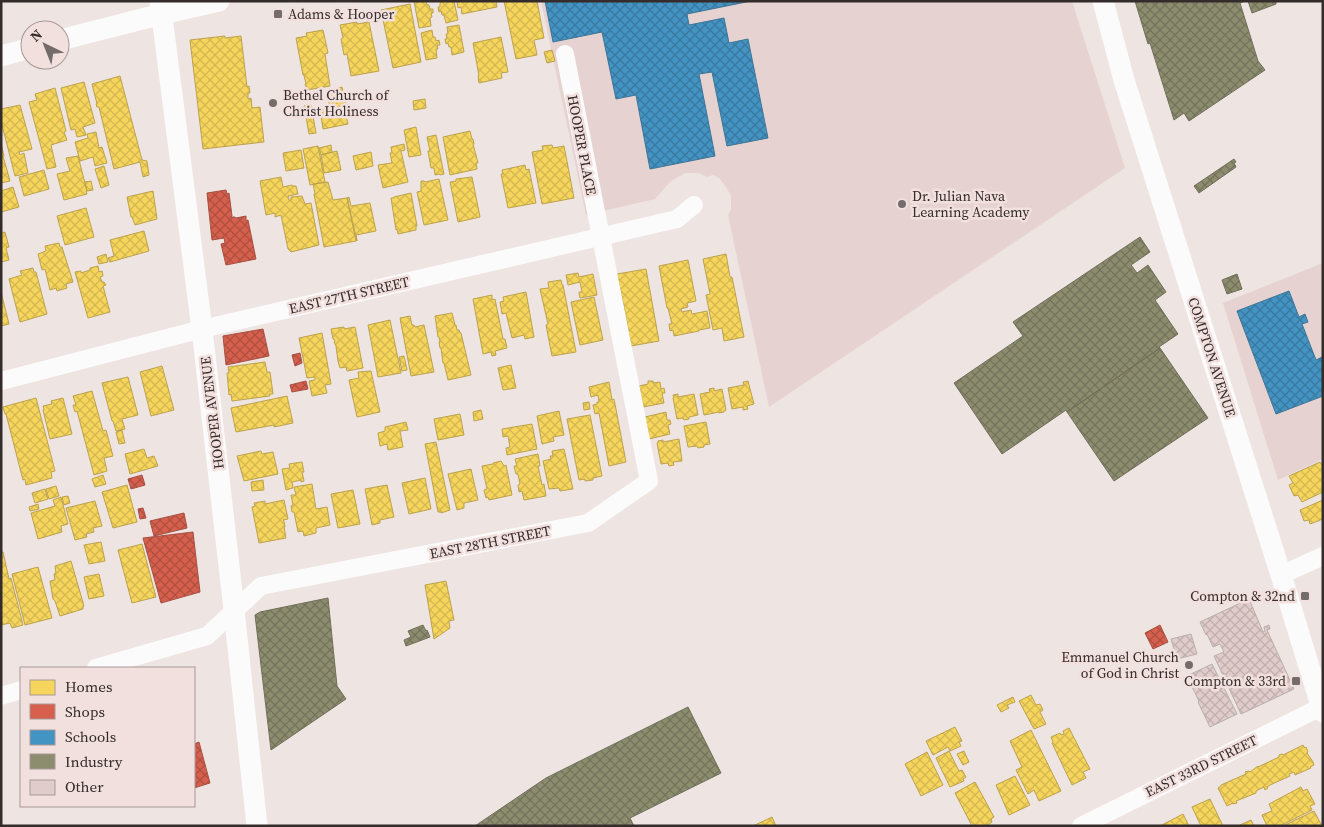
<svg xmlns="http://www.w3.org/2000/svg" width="1324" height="827" font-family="'Source Serif 4',serif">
	<defs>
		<pattern id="homes-cross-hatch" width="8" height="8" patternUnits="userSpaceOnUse" patternTransform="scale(1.25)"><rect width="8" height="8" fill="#f6d55c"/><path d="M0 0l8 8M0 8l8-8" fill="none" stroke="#d3b750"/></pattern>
		<pattern id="shops-cross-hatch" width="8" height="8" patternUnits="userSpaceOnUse" patternTransform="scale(1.25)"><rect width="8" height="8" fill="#d6604d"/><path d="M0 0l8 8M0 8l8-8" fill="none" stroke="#ae4f40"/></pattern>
		<pattern id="schools-cross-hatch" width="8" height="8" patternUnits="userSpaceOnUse" patternTransform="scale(1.25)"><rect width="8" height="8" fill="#4393c3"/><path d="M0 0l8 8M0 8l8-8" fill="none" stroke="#39789f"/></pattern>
		<pattern id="industry-cross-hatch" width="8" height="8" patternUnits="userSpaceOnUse" patternTransform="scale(1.25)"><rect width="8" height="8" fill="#8c8c6e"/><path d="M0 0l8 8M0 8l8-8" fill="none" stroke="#73735b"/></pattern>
		<pattern id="building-cross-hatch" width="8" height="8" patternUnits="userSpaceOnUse" patternTransform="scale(1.25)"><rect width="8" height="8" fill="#e0ccca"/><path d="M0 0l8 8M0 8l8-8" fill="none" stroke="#c1afae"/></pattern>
	</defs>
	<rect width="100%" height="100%" fill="#eee4e2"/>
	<path fill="#e6d3d1" d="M541,1H1072L1125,168L769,407L728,215L731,209V196L726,187L719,178L713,175L707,177L698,173H685L670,182L655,199L586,215Z
		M1323,263V459L1278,480L1223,303Z"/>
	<path fill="url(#homes-cross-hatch)" stroke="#bca24d" d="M414,1H426L427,5H429L430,9H433V13H431L432,17L430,18L431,26L419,28Z
		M442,1H454L458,20L446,23L444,15H442L441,11L439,12L438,7H440V3Z
		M459,1H496L497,7L462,14L461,7L458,8L457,2Z
		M504,1H537L544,38L534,40L537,55L516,59Z
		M410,4L421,62L393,68L381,10Z
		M357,22V24L369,22L379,71L351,76L347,54L344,55L341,39L343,38L340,25Z
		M459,25L464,52L452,55L451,47H449L448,43L446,44L445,39H447L446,34H448L447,27Z
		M323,30L328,53L325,54L330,86L307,90L305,84H306L304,75H303L296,38L307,36L306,33Z
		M432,30L433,37H435L436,41L439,40L440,45H437L438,49H436L437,58L426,60L421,33Z
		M225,36V38L241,36L247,87L249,86L250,93H248V99L251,98L252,108L260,107L264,142L203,149L190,40Z
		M501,37L508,72L501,73L502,78L479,83L478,76H479L473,43Z
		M552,50L555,61L547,63L544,52Z
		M120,76L142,160L147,161L149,175L143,177L140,162L114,169L99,107H97L96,104H97L92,84Z
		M84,82L95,123L83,127L86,135L77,137L75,129L71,130L61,88Z
		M342,87L346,105L330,108L327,91Z
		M55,88L66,131L64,132L67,140L51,145L56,167L47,169L29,102L37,100L35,94Z
		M425,99L426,108L414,110L413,101Z
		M20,105L32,149L19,152L20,155L24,153L28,173L15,176L1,121V109Z
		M311,105L316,133L309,134L304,106Z
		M344,106L348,124L323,129L320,110Z
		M416,127L421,155L409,157L404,130Z
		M470,131L472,139H473L474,144H473L478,163H476L477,169L450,175L443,137Z
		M96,132L99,148L102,147L107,163L95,166L93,157L80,161L75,142L88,138L87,134Z
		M436,135L444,174L440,175V174L435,175L434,168H431L428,151H430L427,137Z
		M1,143L4,156H3L10,181L1,183Z
		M404,144L405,150L401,151L408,182L383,188L378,165L392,163L390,153H392L391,147Z
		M331,145L332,152L321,155L319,148Z
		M552,145L553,148L564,146L574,198L542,204L532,152L543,150L542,146Z
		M318,146L325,182L310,185L303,149Z
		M301,150L304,168L286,171L283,153Z
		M337,151L341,170L324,173L321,155Z
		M371,152L373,166L356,170L353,156Z
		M78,156L87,191H86L87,194L64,200L57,174L70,171L66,158Z
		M525,165L526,170L529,169L536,203L508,208L501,174H503L502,170Z
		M104,166L109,185L101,188L95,169Z
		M44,170L49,189L24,196L19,177Z
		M281,177L283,187L292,185V186H296L298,194L288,196L289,200H291V197L302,196L305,204L311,203L319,245L291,252L288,249L281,215L275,217V213L266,215L260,181Z
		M472,177L480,217L458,222L450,182L456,181V179Z
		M439,179L448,220L424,225L417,192L421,191V181H424L425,182Z
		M91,181L93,190L87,191L85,182Z
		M328,182L333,200L347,198L356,241L324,247L314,194H315L313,184Z
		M13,187L19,207L1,212V191Z
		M153,191L157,219L135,225L132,217H131L127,197Z
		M411,193L417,226H416V230L398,234L397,229L396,230L391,198H394V197Z
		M349,197L351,206L370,203L376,231L356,235L357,241L347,198Z
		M86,208L94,237L65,245L57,216Z
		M144,231L149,251L110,262L108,258L114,256L110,240Z
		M5,232L9,247L6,248L9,260L1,262V233Z
		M59,243L60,247H62L73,282L66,284L67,288L57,291L56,288L50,290L45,269L42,270L38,254L46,251L45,246Z
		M106,254L108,262L99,264L97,257Z
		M726,254L730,277H732L744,337L724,341L722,328L713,330L706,295L710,294L703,259Z
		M688,260L696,301L687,303L688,307L681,309L682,312L691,310L692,314L707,311L710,328L699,330V331L674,336L673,330L670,331L669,324H672L668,308H667L659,266Z
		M98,266L99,272L102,271L103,276L100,277L102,282H104L106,285L103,286L110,312L88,318L75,272L81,271V273L90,270V268Z
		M33,268L34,272H36L47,314L20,322L9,279L22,275L20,271Z
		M646,269L659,341L631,346L626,318L624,319L625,312L617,274Z
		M578,273L579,277L593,274L597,295L580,298L579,292H582L580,282L568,285L566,275Z
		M561,280L562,285H563L576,352L552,356L546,325L548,324L540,289L549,288L548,282Z
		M1,292L9,324L1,326Z
		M526,292L534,337L525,339L524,335L512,338L506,313L502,314L500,302L504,301L503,297Z
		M492,295V300L495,299L503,339H505L507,348L495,351L496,355L492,356L491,352L483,354L473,299Z
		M594,297L603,340L580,345L571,302Z
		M452,313L455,325H456L457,330H459L460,333H461L471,375L448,380L444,363H443L441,348H440L439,342H440L439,337H438L435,316Z
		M410,316L412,325H414L415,327L424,325L434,372L411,376L400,318Z
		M390,320L401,373L378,377L368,325Z
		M344,327V329L355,327L363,368L347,371L346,367L340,368L338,361L336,346L334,342H335L334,339H333L331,329Z
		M322,333L331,384L325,385L327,393L312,396L309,381L315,380V377L307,378L299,338Z
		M404,356L407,370L402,371L399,357Z
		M265,362L267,372H270L273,394H269L270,396L232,401L231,394L229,395L227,373H229L228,367Z
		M511,365L516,388L503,390L498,368Z
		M162,366L174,410L151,416L140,372Z
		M371,371L380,412L357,417L349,380L359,378L358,372Z
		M128,377L138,415L122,419L125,429L116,431L113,421H112L102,383Z
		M648,381H653V383L660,382L661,389L664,388L665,393H662L664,403L643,407L639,386L648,384Z
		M748,381L754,404L747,406L748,409L743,410V407L732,409L728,388L744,385L743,382Z
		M609,382L612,400L614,399L626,462L609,466L599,413L595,414L593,405L597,404V402H599L598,395L591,397L589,387Z
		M714,388V391L722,389L726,410L724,411V412L719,413V412L704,415L700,394L710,392L709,389Z
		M92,391L103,431L106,430L113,456L104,458L107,471L94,475L77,411L75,412L73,405H76L73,396Z
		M678,394V397L694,394L698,415L689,417V419L684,420L683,418L677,419L673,398H674L673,395Z
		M287,396L293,423L274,427V425L236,432L231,408Z
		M36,398L55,471L51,472L52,478L26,485L25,479L23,480L6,414H5L3,407Z
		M63,398L72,434L50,439L43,410H44L43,406L52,404L51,401Z
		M589,402L590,409L584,410L583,403Z
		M481,410L483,419L474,421L473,412Z
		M559,411L564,435L553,437L554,441L542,444L537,416Z
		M666,412L667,420H670L671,424L668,425L670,434L649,439L645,417Z
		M460,414L464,435L438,440L434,419Z
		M590,415L602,476L593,478V480L585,481V479L579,480L567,419Z
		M406,422L408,430L400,431L403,447L388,450L387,444L380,446L378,433L385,431V427Z
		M706,422L710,444L704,445V447L698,448L697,446L688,447L684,426Z
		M532,424L537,449L507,455L506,448L510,447L508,436L503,437L502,429Z
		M122,430L125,443L119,444L116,432Z
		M679,439L682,461L673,462L674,465L669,466L668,463L661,464L657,443H658V441L663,440V442Z
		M436,442L450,510L441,513V512H438L425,444Z
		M144,449L147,458L154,456L158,466L130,474L125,454Z
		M564,449L573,489L560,491L559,488L549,489L543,461L551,459L550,456H553L552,451Z
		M261,451L262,454L273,452L278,474L244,481L237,456Z
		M538,454L540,466H538L542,485L544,484L546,496L524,500L522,491L519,492L518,485L520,484L518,474H516L514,466H517L515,459Z
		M501,461L504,466L506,465L512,495L489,500L488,497L486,498L484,490L487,489L482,466L493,464V463Z
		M302,462L304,472H302L304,481L301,482V480L292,482L293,488L286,490L282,469L290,468L289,464Z
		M1320,462L1323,467V492L1302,502L1298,495L1294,496L1289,485L1293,483L1289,476Z
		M471,469L478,500L464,503V508L457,510L448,474Z
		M103,475L106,484L95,487L92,479Z
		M425,478L431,509L409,514L402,483Z
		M263,480L264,490L252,491L251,482Z
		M312,484L316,509L327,507L330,525L316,528V533L304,536L303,531L298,532L294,512H292L291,506L293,505L291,495H296L294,487Z
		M127,485L137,522L113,528L102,492Z
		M387,485L394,517L380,520V523L372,525L365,489Z
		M56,486L59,496L49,499L46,489Z
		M45,489L48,499L35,503L32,493Z
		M353,490L360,524L338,528L331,494Z
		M68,496L70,503L64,505L62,497Z
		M61,497L68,524L61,526L62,532L38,539L31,513L55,506L53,500Z
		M284,500L288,519L283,520L284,521L285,527H284L286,538L259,543L252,507L255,506L254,503L265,501V504Z
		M1323,500V519L1310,524L1309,520L1304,521L1300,510Z
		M95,501L102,526L93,528L94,532L86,534L87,537L75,540L66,508Z
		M38,504L39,509L30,511L29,507Z
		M101,542L105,561L89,564L84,545Z
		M142,544L156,597L132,603L118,550Z
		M1,552H3L9,579L11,578L23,625L12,628L10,623L1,625Z
		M71,561L84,606H83V609L60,616L55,601L53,599L50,581L55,580L54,574L56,573L55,566Z
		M38,567L52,618L25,625L12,574Z
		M99,574L104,596L89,599L84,577Z
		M446,581L454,620L449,621L450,628L434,639L425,585Z
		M1031,695L1036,705L1040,704L1043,710L1040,712L1046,724L1034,729L1019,701Z
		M1013,697L1015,702L1007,705L1009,708L1001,712L997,705Z
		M955,727L962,741L959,742L961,746L950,751L948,747L933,755L926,741Z
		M1069,728L1090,769L1083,772L1086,778L1072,785L1052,743L1053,742L1051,737L1060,733L1061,735L1064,734L1063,731Z
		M1031,730L1061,791L1039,801L1034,790L1028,794L1016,770L1022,767L1010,741Z
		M1303,745L1305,748L1306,747L1308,752L1307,753L1313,762L1314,765L1310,767L1311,768L1295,775L1294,772L1289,774L1290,776L1270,785L1267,787L1268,788L1265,790L1264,787L1256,791V793L1236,801L1237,803L1233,804V803L1227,806L1218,788L1221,786V785L1246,774L1245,772L1249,771L1250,772L1258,766V767L1279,757V755L1282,754L1283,755Z
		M949,751L959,771L962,770L966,777L963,779L964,781L950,787L936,758Z
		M964,751L969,762L963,765L957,754Z
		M927,752L943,785L921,796L905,764Z
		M1015,776L1030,805L1009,815L996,785Z
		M975,782L994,817L991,819L992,822L986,826H972L955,793Z
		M1301,787L1303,791L1307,789L1315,804L1310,806L1312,810L1280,826H1267L1262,815L1272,811L1269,804Z
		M1210,799L1223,826H1201L1192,807Z
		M1314,811L1322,826H1286L1285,825Z
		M1183,814L1189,826H1160Z
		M772,817L776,826H753Z
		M1251,820L1254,826H1238Z"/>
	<path fill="url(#shops-cross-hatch)" stroke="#a55043" d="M226,190L227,194L229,193L232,216L230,217H235L236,218L246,216V221L248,220L256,259L226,265L221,244L225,243L224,238L212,240L207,193Z
		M263,329L269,356L226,365L223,336Z
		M300,353L302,363L295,366L292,355Z
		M306,381L308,389L292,392L290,385Z
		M142,475L145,485L131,489L128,479Z
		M143,508L146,518L140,519L138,509Z
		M184,513L187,528L154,536L150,521Z
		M193,532L200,592L161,603L143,538Z
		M1160,625L1168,642L1153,649L1145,633Z
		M199,742L210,783L194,788V744Z"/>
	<path fill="url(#schools-cross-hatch)" stroke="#3e7495" d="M545,1H751L687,14L689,25L724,18L729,43L748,39L768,138L727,146L712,72L699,74L715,156L650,169L636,95L616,99L602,32L553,42Z
		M1289,291L1299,317L1305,314L1308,322L1302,324L1316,360L1322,357L1323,360V372L1321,373L1323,379V396L1276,414L1237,311Z"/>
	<path fill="url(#industry-cross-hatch)" stroke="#716f5a" d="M1135,1H1245L1240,3L1258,61L1265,70L1189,121L1184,113L1174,120L1150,43L1148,44Z
		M1248,1H1276V4L1252,13Z
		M1234,159L1236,162L1234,163L1236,167L1199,193L1194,186Z
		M1140,237L1150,252L1131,265L1137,273L1148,265L1166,292L1155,300L1178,334L1159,347L1160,348L1067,412L1066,410L1002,454L954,383L1023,336L1013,322Z
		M1237,274L1242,289L1227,294L1222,280Z
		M1160,348L1208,418L1114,481L1067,412Z
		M328,598L337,686L346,699L271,750L255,615L260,612Z
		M423,625L426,631L427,630L430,637L406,646L404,640L411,637L408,631Z
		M688,707L721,773L630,818L634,826H475L546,778Z"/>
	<path fill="url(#building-cross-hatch)" stroke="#b8b0af" d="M1249,599L1263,632L1265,631L1264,627L1269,625L1270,629L1267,630L1294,689L1241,714L1214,656L1224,652L1220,644L1213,647L1207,634L1206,635L1200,622Z
		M1191,634L1197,654L1177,659L1171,639Z
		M1212,664L1237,714L1210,727L1198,702L1199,701L1190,683H1192L1189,675Z"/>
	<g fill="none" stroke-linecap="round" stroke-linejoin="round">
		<path stroke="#fcfbfb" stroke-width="18" d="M1,381L202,329L677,219L694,205
			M1281,575L1323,556
			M96,668L207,636L261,586L588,523L649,481L565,54
			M1,696L21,690
			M1081,826L1321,707"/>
		<path stroke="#fcfbfb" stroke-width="21" d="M160,1L202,329L234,610L257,826
			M1103,1L1124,80L1281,575L1323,712
			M60,40L162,14L219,1
			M1,56L30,48"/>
	</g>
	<g fill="#746c6b" stroke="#f2e0de" stroke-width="2">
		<rect x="273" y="9" width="10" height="10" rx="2.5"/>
		<circle cx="273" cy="103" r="5"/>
		<circle cx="902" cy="204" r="5"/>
		<rect x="1300" y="591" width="10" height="10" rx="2.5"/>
		<circle cx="1189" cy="665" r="5"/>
		<rect x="1291" y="676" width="10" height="10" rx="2.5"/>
	</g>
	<g text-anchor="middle" stroke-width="5" stroke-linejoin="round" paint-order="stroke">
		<g font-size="14" fill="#332c2b" stroke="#f2e0de" text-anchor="start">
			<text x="288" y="19">Adams &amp; Hooper</text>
			<text x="283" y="100">Bethel Church of<tspan x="283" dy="16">Christ Holiness</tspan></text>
			<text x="912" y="201">Dr. Julian Nava<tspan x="912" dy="16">Learning Academy</tspan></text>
			<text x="1295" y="601" text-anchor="end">Compton &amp; 32nd</text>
			<text x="1179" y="662" text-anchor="end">Emmanuel Church<tspan x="1179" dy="16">of God in Christ</tspan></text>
			<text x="1286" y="686" text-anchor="end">Compton &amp; 33rd</text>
		</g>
		<g font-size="14" fill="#332c2b" stroke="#f2e0de">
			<text transform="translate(582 145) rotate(79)" y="5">HOOPER PLACE</text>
			<text transform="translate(349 295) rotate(-13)" y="5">EAST 27TH STREET</text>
			<text transform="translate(1212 357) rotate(72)" y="5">COMPTON AVENUE</text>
			<text transform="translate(212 413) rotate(-97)" y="5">HOOPER AVENUE</text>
			<text transform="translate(490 542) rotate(-11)" y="5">EAST 28TH STREET</text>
			<text transform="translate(1201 766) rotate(-26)" y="5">EAST 33RD STREET</text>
		</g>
	</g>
	<rect width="1324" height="827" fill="none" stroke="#332c2b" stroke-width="5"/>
	<rect x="20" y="667" width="175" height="140" fill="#f2e0de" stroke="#a69896"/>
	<rect x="30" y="680" width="25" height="15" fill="#f6d55c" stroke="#a69896"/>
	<text x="65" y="692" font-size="15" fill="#332c2b">Homes</text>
	<rect x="30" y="704" width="25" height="15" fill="#d6604d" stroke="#a69896"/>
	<text x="65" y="717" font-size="15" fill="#332c2b">Shops</text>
	<rect x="30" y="730" width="25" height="15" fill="#4393c3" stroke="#a69896"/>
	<text x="65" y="742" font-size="15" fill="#332c2b">Schools</text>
	<rect x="30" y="754" width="25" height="15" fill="#8c8c6e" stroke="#a69896"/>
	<text x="65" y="767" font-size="15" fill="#332c2b">Industry</text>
	<rect x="30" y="780" width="25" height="15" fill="#e0ccca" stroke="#a69896"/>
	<text x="65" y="792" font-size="15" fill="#332c2b">Other</text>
	<g transform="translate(45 45) rotate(317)"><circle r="24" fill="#f2e0de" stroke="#a69896"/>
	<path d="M0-4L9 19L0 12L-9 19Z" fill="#746c6b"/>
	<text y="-8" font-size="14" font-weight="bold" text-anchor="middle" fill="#332c2b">N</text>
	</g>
</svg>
